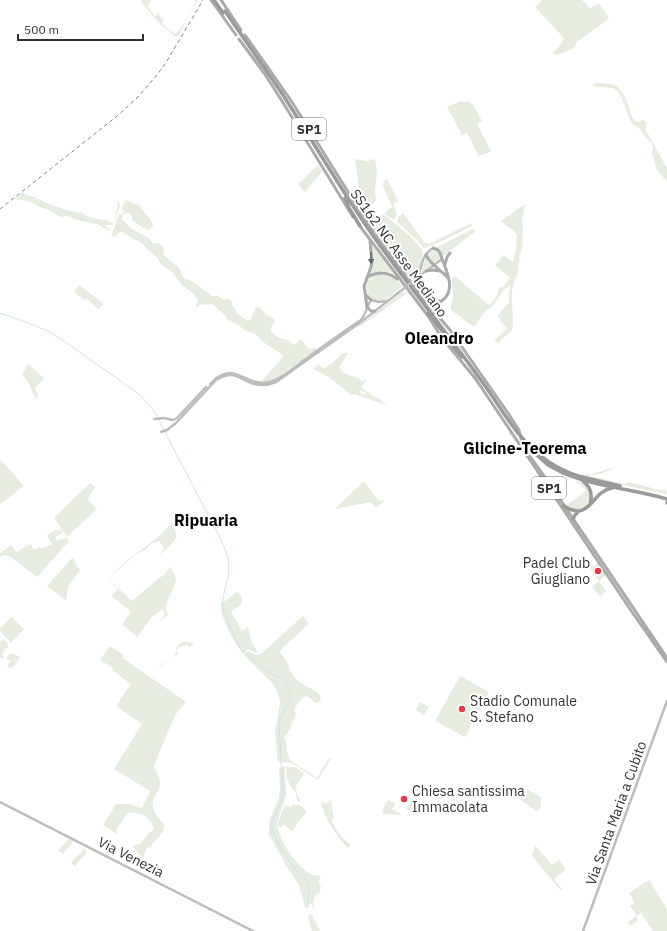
<svg xmlns="http://www.w3.org/2000/svg" width="667" height="931" font-family="'IBM Plex Sans',sans-serif">
	<rect width="100%" height="100%" fill="#fff"/>
	<path fill="#e6ecdf" d="M142,0H152L150,2L148,7L155,16H158L156,14L159,12L160,17L164,20L161,23L175,34C183,29 193,9 195,0H197L179,35L176,37L160,24L141,2Z
		M543,0H582L590,8L599,4L609,18L598,27L596,28L577,42L574,48L558,55L556,54L554,55L553,53L562,43V42L564,39L562,36L535,7Z
		M597,83L611,84L617,86C621,90 624,94 626,99C630,108 629,116 637,122L643,120L645,121C647,124 645,127 646,130L667,168V182L656,168L652,153L653,146L652,144L643,134L640,129L631,123L622,99L618,92L613,88L595,87L593,86Z
		M461,101L464,102L468,101L470,104L472,103L482,121L477,124L491,151L479,156L467,133L462,135L447,107Z
		M355,159L367,161L375,159L377,173L375,191L376,200L369,209L374,222L383,214C391,220 419,242 422,250C424,256 422,269 418,274C416,276 413,278 410,280L371,227L357,202L362,199L359,189Z
		M318,165L322,172L305,192L298,184Z
		M387,179L398,201L393,204L397,214L395,219L394,220L384,213L392,207L383,186L384,181Z
		M23,192H25L24,194L34,197L53,206L59,207L65,210L82,213L91,218L105,220L112,223L114,222C115,215 119,208 117,201L120,204V206L114,223L113,225H105L106,227L111,230L109,231L97,224L77,220L67,216L60,217L53,212L40,207L31,202L15,199H14Z
		M127,200L130,202L139,205C143,213 152,218 153,226L149,230H147L133,221L132,219V216L129,213H125L121,218L133,230L149,238L154,244L158,243C164,245 164,249 163,254L180,269L181,274L183,277L197,284L203,290L206,291L212,296H218L224,300L228,298L232,301V305L236,310V313L246,320H249L251,319L256,307H259L266,314L275,320V321L270,329C273,336 281,339 289,340L293,345L296,344L299,340H301C305,342 305,346 309,349L315,348L317,350L274,380L265,382L262,381L283,357V355L266,344L255,334L246,331L237,324L227,319L225,315L212,304L205,305L202,304L195,308L198,300L193,293L183,286L170,270L166,268L160,263L158,258L148,250L142,243L134,239L122,232L118,233L115,237L111,236L119,215L120,214H123L124,210H122C122,206 124,202 127,200Z
		M525,204C524,211 520,221 523,226C521,236 525,248 519,256C520,260 519,262 518,266C518,268 518,270 518,272C517,276 515,278 514,281C513,285 512,290 512,294C511,304 515,324 511,332L509,333L499,342L500,344L494,341L507,328L500,321V318L497,316L509,302V296L510,285L504,290L491,308L490,309H487L474,327L451,310V306L453,297L452,280L455,276L489,305C495,301 497,294 499,288L505,285L510,278L495,265L497,262L498,263L503,255L513,262L516,248L517,234L501,221Z
		M403,213L425,243L429,244L471,223L472,226L444,240L426,248L423,247L415,238L399,224L397,220L398,217Z
		M472,229L475,230V232L443,256L436,248Z
		M371,244L395,275L394,276C386,271 378,271 370,275Z
		M428 256a6 6 0 1 1 12 0a6 6 0 1 1-12 0Z
		M426,258L428,261L432,264L421,273Z
		M387,274L396,279L403,286C397,290 389,299 382,301C368,305 359,284 371,276C375,274 382,274 387,274Z
		M79,285L104,304L98,309L86,298L84,300L74,292Z
		M405,290L407,293C392,305 376,314 361,326L357,327Z
		M342,353H347L348,354L339,367C343,376 355,375 362,381L367,380L361,387L366,391L364,393L359,389L361,393L364,395L367,391L373,396L381,399L382,402L387,405L374,401L355,394L351,395L329,377L313,369L318,364L323,368L333,363Z
		M28,364L44,378L35,388L38,395L36,399L27,380L22,375Z
		M0,460H1L24,486L0,504Z
		M615,467C609,471 599,475 591,475L589,476L626,484L628,482L660,490H666L667,494L588,478L580,475L595,473Z
		M575,480C599,487 590,514 574,510C571,509 568,506 565,505L571,502L586,490Z
		M364,481L378,500L385,501L376,508L371,502L335,509Z
		M90,483L95,487L88,499V500L97,509L68,536L60,529L61,527L54,518Z
		M174,522C175,526 175,533 177,536C173,544 165,551 158,556L162,552L163,546L159,541L151,544L146,549L135,555L112,575L108,579L132,601L159,578L164,575L170,567L175,575L176,581L165,607L168,615L159,623C162,619 166,615 163,610H161L151,618L137,637L123,625V623L131,612L112,596L118,589L108,580C119,564 140,551 156,539C162,534 167,526 174,522Z
		M56,530H60L63,533L55,537L57,541L67,537L69,542L64,546L57,555L37,577L11,557L5,555L0,556V552L1,553L11,545L16,552L31,544L34,550L40,547L41,549L52,544L47,535Z
		M73,557L76,565L80,570L68,587L66,600L47,586Z
		M598,563L606,575L599,581L606,591L600,597L592,587L599,581L590,568Z
		M237,592L242,597V604L232,611V613L242,631L248,627L252,644L257,651V653H256L248,649L243,654C234,642 220,618 221,603L225,601Z
		M303,616L309,624L282,648L280,652C282,655 285,658 287,662C290,668 291,674 296,679C303,687 317,687 321,698L319,702L316,703L307,696C301,698 297,704 294,710L296,714L291,725L290,729L284,738L286,742L287,752L290,760L317,778L329,758L330,757L331,758L318,780L292,763H280L278,762L275,732L280,703L278,693L273,684L244,655L248,651L256,655H258L260,653L261,654Z
		M11,617L24,629L11,643L0,631V629Z
		M3,639L8,643L7,644L8,648H6L2,654L4,657L2,659L0,657V642Z
		M185,641L194,644L188,648L189,646L187,645L180,647L177,650L178,654L159,668L160,666C164,663 171,660 174,656C180,647 172,647 185,641Z
		M110,646L124,655L122,658L124,659L186,702L176,714L170,727L154,766C155,772 161,777 160,784C160,789 157,792 155,796C149,810 156,815 164,824L163,832L152,844L151,849L150,845L146,850L143,858L132,847L135,845L140,844L149,833L154,829L152,824L145,815L130,812L128,813L116,830L118,835L103,825L116,804H128L142,808L143,806L150,791L114,769L142,724L116,706L131,684L112,670L113,668L100,660Z
		M11,653L20,657L18,660L12,661H18L12,668H10L7,665L11,661L6,658Z
		M460,676L489,692L465,737L435,721Z
		M420,702L429,707L424,715L416,710Z
		M285,766L286,795L277,822C276,827 279,832 281,837C286,850 296,864 309,873C312,876 317,875 321,876C319,880 318,883 321,887L319,894L317,893C315,896 313,901 313,904L315,906L313,909L312,904L309,903V907L305,908L299,885L287,867L269,834V824L270,820L279,798L280,788L279,769L281,767Z
		M286,767H295L304,774L295,788L297,789L296,791L300,800L299,802L297,800L296,793L290,786L287,778Z
		M528,790L541,797V806L539,810L536,811L521,800Z
		M321,800L324,803H327L330,800H331L334,819L332,820C333,827 344,841 350,844H351L348,848C337,837 322,815 321,800Z
		M388,800L394,803V802L396,803L392,809L402,815L383,814V809Z
		M412,800L426,809L421,813L415,815L406,809Z
		M293,804L296,806L298,804L307,811L292,831L284,825L281,827L277,825L285,805L291,807Z
		M69,839L74,841L63,854L58,850Z
		M535,845L552,865L559,860L566,869L554,879L563,890L561,891L532,856Z
		M84,849L87,852L75,866L71,863Z
		M649,880L667,909V931H653L641,913L637,916V922L630,926L628,922L637,916L630,906L635,903L629,893Z
		M311,913L320,931H312L308,917Z"/>
	<g fill="none" stroke-linecap="round" stroke-linejoin="round">
		<path stroke="#cfe2ee" stroke-width="1" d="M0,313L23,321L40,328L50,332L64,341L139,394L154,411L161,424C175,452 190,480 205,509C213,525 224,542 228,559C232,578 220,594 223,611L239,646L242,650L266,671L283,679L286,682L290,691V697L280,719L279,726L283,795C281,806 272,816 272,827C273,836 288,861 294,868C298,874 306,879 308,885C310,892 308,900 308,907"/>
		<path stroke="#bdbdbd" stroke-width="2.5" d="M418,277C421,268 423,253 433,248
			M418,277L442,259
			M210,384C234,358 246,388 269,382C280,380 294,368 303,361C322,347 341,333 361,320C366,314 367,306 371,300L379,302L387,301
			M154,419L164,418L173,420L177,418L206,387
			M161,432L167,430L176,423L216,380C235,369 238,379 254,384C262,386 269,385 276,382L361,322L398,293
			M0,802L253,931
			M583,931L667,701"/>
		<path stroke="#ababab" stroke-width="3" d="M211,0L236,35
			M221,0L241,30
			M245,35L269,69L292,102L350,195L376,236L417,291L450,330L508,413L519,430L523,447L547,480L667,658
			M239,39L264,73L282,101L353,217
			M359,225L428,316L442,338L475,378L632,612L667,662
			M370,241L372,262L371,267L364,286L367,307L371,311H375
			M433,248L438,250L440,253C444,266 456,286 445,298C440,303 435,305 434,313
			M426,255C429,263 442,271 448,278
			M445,265L447,257L450,253
			M426,271L433,270L439,271
			M367,277C378,272 387,271 397,279
			M366,295L371,300
			M423,297C428,301 434,302 440,301"/>
		<path stroke="#9a9a9a" stroke-width="3.5" d="M214,0L223,13
			M281,92C313,141 342,192 376,240C412,290 452,339 488,390
			M345,198L349,208L360,226
			M428,313L447,337
			M444,336L462,357
			M563,473C596,487 633,489 667,499
			M578,476L620,486
			M583,481C591,487 593,494 590,504
			M667,502V503
			M564,506C591,523 591,491 612,488
			M573,519L575,515L578,512"/>
		<path stroke="#888" stroke-width="1" stroke-dasharray="4 3" stroke-linecap="butt" d="M0,209L116,117L137,98L157,75L167,61L203,0"/>
		<path stroke="#bdbdbd" stroke-width="2.5" d="M398,293L418,277"/>
		<path stroke="#9a9a9a" stroke-width="3.5" d="M225,11L281,92
			M488,390C505,414 520,442 545,459C555,467 567,472 578,476
			M533,452L548,465L563,473"/>
	</g>
	<defs><path id="oneway-solid" d="M-6-.8H1V-3.2L6.5 0L1 3.2V.8H-6Z"/></defs>
	<use fill="#636363" href="#oneway-solid" transform="translate(371 258) rotate(89)"/>
	<g fill="#e63946" stroke="#fff" stroke-width="1.5">
		<circle cx="598" cy="571" r="4"/>
		<circle cx="462" cy="709" r="4"/>
		<circle cx="404" cy="799" r="4"/>
	</g>
	<g text-anchor="middle" stroke-width="4" stroke-linejoin="round" paint-order="stroke">
		<g fill="#fff" stroke="#707070" stroke-width="1">
			<rect x="292" y="118" width="34" height="22" rx="3"/>
			<rect x="532" y="477" width="34" height="22" rx="3"/>
		</g>
		<g font-size="13" font-weight="bold" fill="#333">
			<text x="309" y="134">SP1</text>
			<text x="549" y="493">SP1</text>
		</g>
		<g font-size="14" fill="#333" stroke="#fff">
			<text transform="translate(399 253) rotate(54)" y="5">SS162 NC Asse Mediano</text>
			<text transform="translate(616 813) rotate(-70)" y="5">Via Santa Maria a Cubito</text>
			<text transform="translate(131 857) rotate(27)" y="5">Via Venezia</text>
		</g>
		<g font-size="14" fill="#333" stroke="#fff" text-anchor="start">
			<text x="590" y="568" text-anchor="end">Padel Club<tspan x="590" dy="16">Giugliano</tspan></text>
			<text x="470" y="706">Stadio Comunale<tspan x="470" dy="16">S. Stefano</tspan></text>
			<text x="412" y="796">Chiesa santissima<tspan x="412" dy="16">Immacolata</tspan></text>
		</g>
		<g font-size="16" font-weight="bold" fill="#000" stroke="#fff">
			<text x="439" y="344">Oleandro</text>
			<text x="525" y="454">Glicine-Teorema</text>
			<text x="206" y="526">Ripuaria</text>
		</g>
	</g>
	<path d="M18 34v6h125v-6" fill="none" stroke="#333333" stroke-width="2"/>
	<text x="24" y="34" font-size="12" fill="#333333" stroke="#ffffff" stroke-width="3" paint-order="stroke">500 m</text>
</svg>
